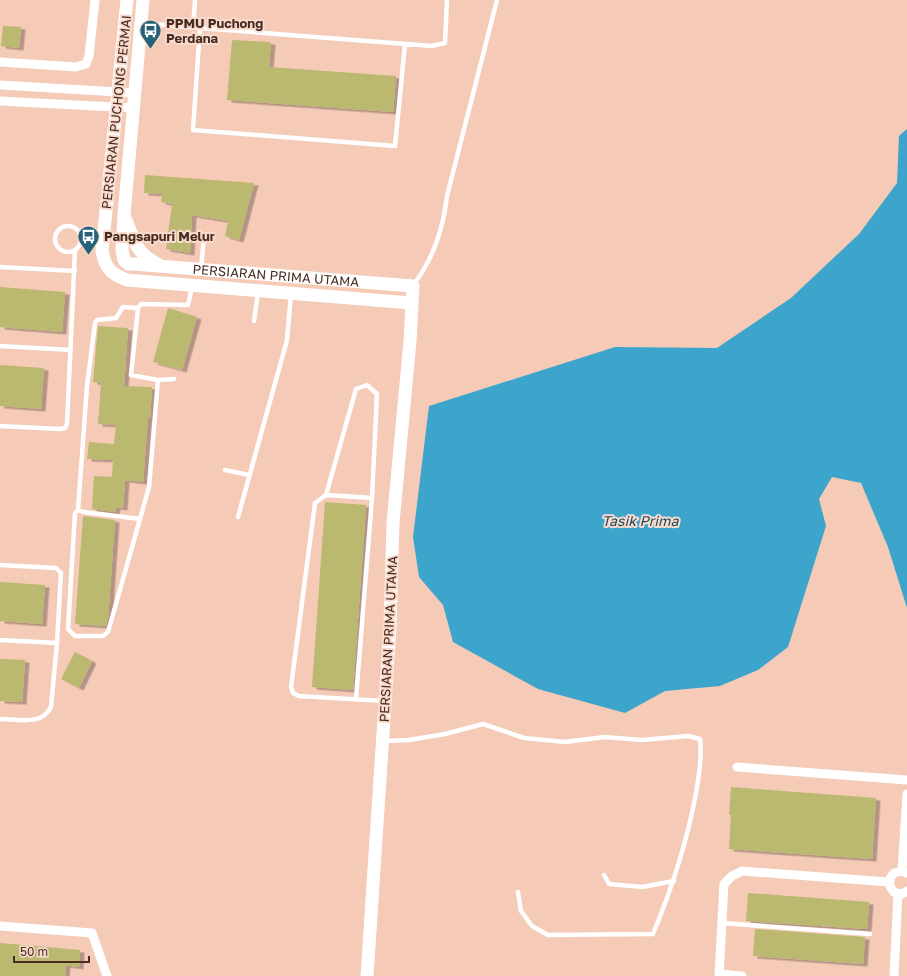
<svg xmlns="http://www.w3.org/2000/svg" width="907" height="976" font-family="'Golos Text',sans-serif">
	<defs>
		<filter id="shadow"><feDropShadow dx="4.5" dy="2.5" stdDeviation="0" flood-color="#0004"/></filter>
	</defs>
	<rect width="100%" height="100%" fill="#f5cab6"/>
	<path fill="#3da5cc" d="M907,129V608L888,547L861,483L832,477L819,499L826,526L788,647L758,670L720,686L665,691L625,713L538,689L453,642L443,605L419,577L413,537L429,406L615,347L717,348L791,298L859,234L897,183L899,136Z"/>
	<path fill="#bbb870" filter="url(#shadow)" d="M3,26L21,27L19,48L1,46Z
		M232,40L271,42L269,67L396,76L393,112L227,100Z
		M145,175L254,183L239,240L225,236L228,221L192,215L190,253L166,249L172,204L161,202L162,194L144,193Z
		M0,287L65,292L62,332L0,327Z
		M168,308L197,317L182,370L153,362Z
		M98,326L128,328L124,386L152,387L150,418L148,417L143,482L125,480L123,508L116,507L115,512L92,509L94,476L112,477L113,460L87,459L89,442L114,444L116,425L98,424L101,383L93,382Z
		M0,365L44,368L41,409L0,406Z
		M325,502L366,505L353,690L312,687Z
		M83,516L115,520L108,618L106,626L75,624Z
		M0,582L45,585L42,624L0,621Z
		M75,652L92,661L79,688L61,679Z
		M0,659L25,660L22,702L0,701Z
		M731,787L876,798L872,859L729,849L731,815H729Z
		M748,893L869,902L867,929L746,921Z
		M755,929L865,937L863,964L753,956Z
		M0,943L80,950L79,967L66,965L65,976H0Z"/>
	<g fill="none" stroke-linecap="round" stroke-linejoin="round">
		<path stroke="#fff" stroke-width="4.5" d="M142,23L200,28L193,130L395,146L405,44
			M193,28L195,0
			M200,28L432,46L445,43L447,0
			M55 239a13 13 0 1 1 26 0a13 13 0 1 1-26 0Z
			M0,267L75,271
			M201,268L204,238
			M414,284C434,257 443,229 447,196L497,0
			M138,308L123,307L116,318L97,320L95,323L87,386L78,510L83,512L140,519
			M254,321L258,292
			M0,346L71,350
			M174,379L158,380L131,375L138,308L141,304L188,305L192,287
			M0,426L60,429L65,428L67,424L75,250
			M225,470L249,475
			M326,495L372,498
			M78,510L75,513L68,629L75,636H103L108,632L149,487L158,380
			M238,517L287,340L291,294
			M0,565L56,568L61,573L57,643L0,640
			M356,698L372,498L377,394L367,385L356,389L326,495L315,503L291,687L293,693L299,696L384,701
			M0,719C18,719 42,726 51,707L57,643
			M383,741L409,740L445,734L483,724L524,738L565,742L605,737L642,740L688,736L700,739C702,758 699,775 696,793C687,843 672,888 653,934L548,935L532,926L521,911L518,892
			M604,875L609,884L642,887L674,881
			M722,923L870,934"/>
		<path stroke="#fff" stroke-width="9" d="M0,62L76,67L86,64L89,56L95,0
			M0,85L135,93
			M0,101L134,108
			M737,767L907,780
			M902,871L907,794
			M906,873L902,871L894,873C888,879 888,886 894,892L902,894L907,891
			M0,926L92,933L107,976
			M719,974L742,976
			M719,976L724,884L732,876L742,871L889,882
			M894,976L898,893"/>
		<g stroke="#fff" stroke-width="13">
			<path d="M127,0L102,251C105,268 111,274 127,280L411,303"/>
			<path d="M126,220C136,244 135,252 159,265"/>
			<path id="s1" d="M124,260L128,264H133L413,286L410,341L393,523L390,627L367,976"/>
			<path d="M124,260L122,250L124,215L143,0"/>
		</g>
	</g>
	<defs>
		<symbol id="bus-pin" viewBox="-11 -11 22 30"><path d="M0 17L-7.5 6A9.5 9.5 0 1 1 7.5 6Z" fill="#256279" stroke="#f8dbce"/><path d="M-5-6H5V4H4V6H2V4H-2V6H-4V4H-5ZM-3.5-4V0h7V-4ZM-3.5 1.2v1.5H-2V1.2ZM2 1.2v1.5H3.5V1.2Z" fill="#fff"/></symbol>
	</defs>
	<g fill-rule="evenodd">
		<use href="#bus-pin" x="138" y="18" width="25" height="34"/>
		<use href="#bus-pin" x="76" y="224" width="25" height="34"/>
	</g>
	<g text-anchor="middle" stroke-width="4" stroke-linejoin="round" paint-order="stroke">
		<g font-size="13" font-weight="bold" fill="#482c1f" stroke="#f8dbce" text-anchor="start">
			<text x="166" y="28">PPMU Puchong<tspan x="166" dy="15">Perdana</tspan></text>
			<text x="104" y="241">Pangsapuri Melur</text>
		</g>
		<g font-size="13" fill="#482c1f" stroke="#f8dbce">
			<text transform="translate(116 112) rotate(-84)" y="5">PERSIARAN PUCHONG PERMAI</text>
			<text dy="5" stroke="none"><textPath href="#s1" startOffset="154">PERSIARAN PRIMA UTAMA</textPath></text>
			<text transform="translate(388 639) rotate(-87)" y="5">PERSIARAN PRIMA UTAMA</text>
		</g>
		<g font-size="14" font-style="italic" fill="#1a4757" stroke="#f8dbce">
			<text x="640" y="526">Tasik Prima</text>
		</g>
	</g>
	<path d="M14 956v6h75v-6" fill="none" stroke="#482c1f" stroke-width="2"/>
	<text x="20" y="956" font-size="12" fill="#482c1f" stroke="#f8dbce" stroke-width="3" paint-order="stroke">50 m</text>
</svg>
